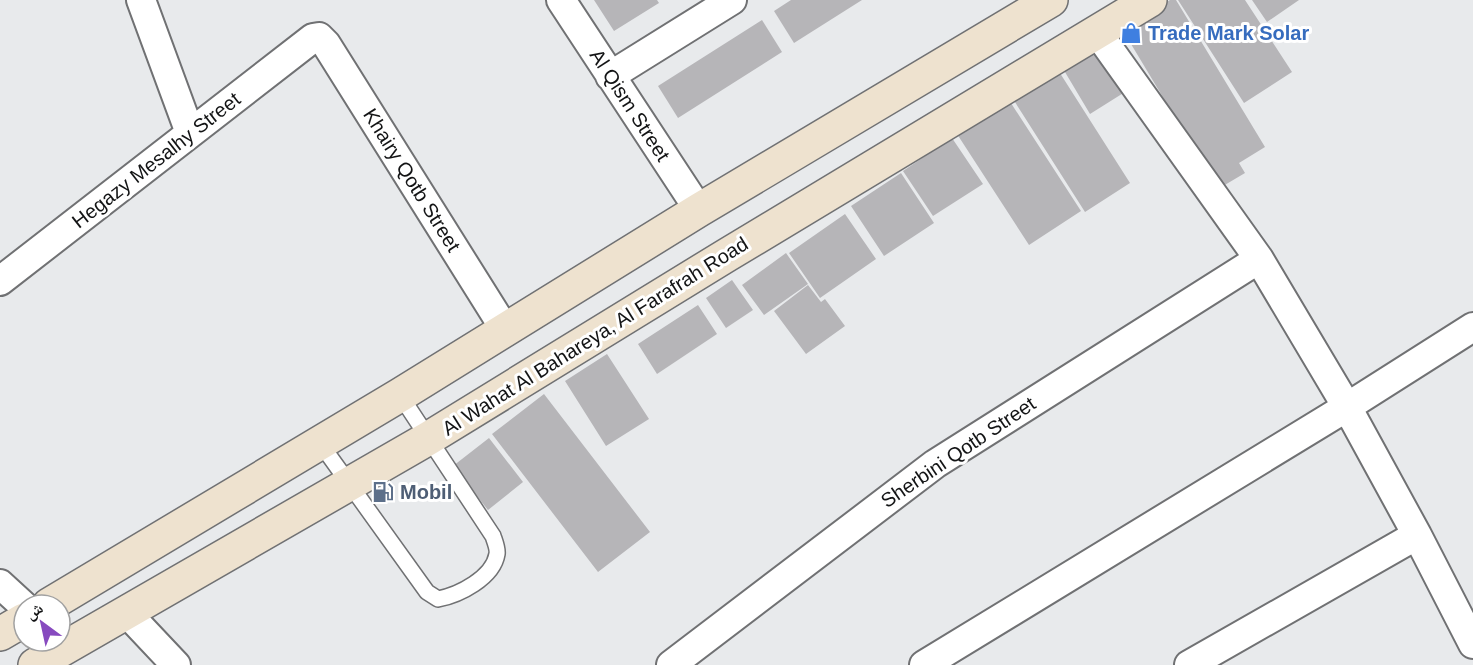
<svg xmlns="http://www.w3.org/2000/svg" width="1473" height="665" font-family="Helvetica,'Noto Naskh Arabic',sans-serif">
	<rect width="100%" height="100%" fill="#e8eaec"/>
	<path fill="#b6b5b8" d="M594,0H657L659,3L614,31Z
		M791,0H862L794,43L774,11Z
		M1170,0H1176L1265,147L1239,163L1245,173L1218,189L1122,29Z
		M1178,0H1245L1292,72L1244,103Z
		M1252,0H1299L1267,22Z
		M762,20L782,52L678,118L658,86Z
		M1097,46L1125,92L1090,114L1062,67Z
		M1058,70L1130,183L1085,212L1013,99Z
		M1009,100L1081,211L1029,245L957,134Z
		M952,138L983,184L933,216L903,171Z
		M901,173L934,223L884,256L851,206Z
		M845,214L876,259L820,298L789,253Z
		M786,253L808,284L764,315L742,285Z
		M732,280L753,310L726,328L706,298Z
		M808,285L821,302L825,299L845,326L806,354L774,311Z
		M698,305L717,334L657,374L638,344Z
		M607,354L649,419L606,446L565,381Z
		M544,394L650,532L598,572L492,434Z
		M489,438L523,482L488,510L453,466Z"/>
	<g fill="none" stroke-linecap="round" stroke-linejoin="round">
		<defs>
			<path id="service" d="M320,443L427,592L438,599C459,595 493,578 497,554C498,549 495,542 493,536L400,395"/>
			<path id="minor" d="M141,0L190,133
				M561,0L699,210
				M610,76L732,0
				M0,281L313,38L319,37L326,44L506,331
				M1473,327L1347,407L1417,535L1473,644
				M0,584L24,606
				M126,612L176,665
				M671,665L935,464L1259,259
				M924,665L1347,407L1259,259L1097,32
				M1189,665L1417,535"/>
			<path id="secondary" d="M49,605L400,395L699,210L1051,0
				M0,634L24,620
				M35,665L429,438L727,255L1150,0"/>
		</defs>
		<use href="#service" stroke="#707173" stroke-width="18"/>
		<use href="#minor" stroke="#707173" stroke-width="32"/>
		<use href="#secondary" stroke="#707173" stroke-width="36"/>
		<use href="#service" stroke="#fff" stroke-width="15"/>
		<use href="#minor" stroke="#fff" stroke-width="28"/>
		<use href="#secondary" stroke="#eee2cf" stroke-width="33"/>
	</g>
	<defs>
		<symbol id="shop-bare" viewBox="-9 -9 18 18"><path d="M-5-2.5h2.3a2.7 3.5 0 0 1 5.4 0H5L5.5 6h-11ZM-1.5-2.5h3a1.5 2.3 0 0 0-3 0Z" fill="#3f7fe0" stroke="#fff" stroke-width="2.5" paint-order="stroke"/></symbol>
		<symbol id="fuel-bare" viewBox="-9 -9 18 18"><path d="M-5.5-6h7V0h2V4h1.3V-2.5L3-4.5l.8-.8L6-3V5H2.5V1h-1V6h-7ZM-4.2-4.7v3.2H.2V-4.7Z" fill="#5c6f8a" stroke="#fff" stroke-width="2.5" paint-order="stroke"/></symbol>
	</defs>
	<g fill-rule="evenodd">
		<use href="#shop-bare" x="1116" y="18" width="30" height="30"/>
		<use href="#fuel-bare" x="368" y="477" width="30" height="30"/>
	</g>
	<g text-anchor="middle" stroke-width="6" stroke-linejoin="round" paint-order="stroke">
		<g font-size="20" font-weight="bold" fill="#366cbe" stroke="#fff" text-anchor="start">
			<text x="1148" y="40">Trade Mark Solar</text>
		</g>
		<g font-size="20" fill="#131415" stroke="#fff">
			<text transform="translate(630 105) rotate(57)" y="7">Al Qism Street</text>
			<text transform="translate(156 160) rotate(-38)" y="7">Hegazy Mesalhy Street</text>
			<text transform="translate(412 180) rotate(58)" y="7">Khairy Qotb Street</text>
			<text transform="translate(595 336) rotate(-32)" y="7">Al Wahat Al Bahareya, Al Farafrah Road</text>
			<text transform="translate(958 452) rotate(-34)" y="7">Sherbini Qotb Street</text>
		</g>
		<g font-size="20" font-weight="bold" fill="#4e5e75" stroke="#fff" text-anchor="start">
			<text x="400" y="499">Mobil</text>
		</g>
	</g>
	<g transform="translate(42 623) rotate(327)"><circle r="28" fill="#ffffff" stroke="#a1a1a1" stroke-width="1.5"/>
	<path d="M0-4.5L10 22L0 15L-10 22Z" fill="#874abf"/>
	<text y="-9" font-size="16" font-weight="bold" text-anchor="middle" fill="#131415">ش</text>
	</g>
</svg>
